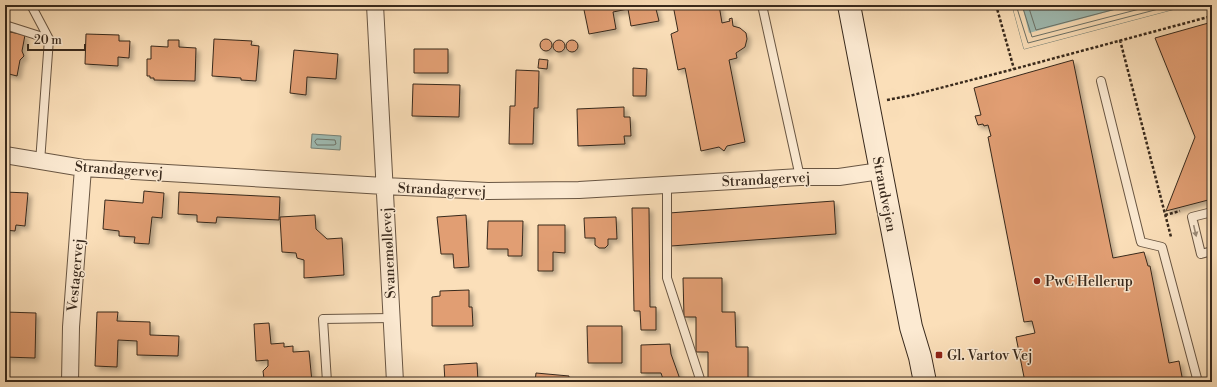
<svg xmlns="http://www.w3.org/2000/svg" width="1217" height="387" font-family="'Libre Bodoni',serif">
	<defs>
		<filter id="shadow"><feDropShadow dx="3.5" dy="3.5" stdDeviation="2" flood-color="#0004"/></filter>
	</defs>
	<rect width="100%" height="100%" fill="#fbdfb9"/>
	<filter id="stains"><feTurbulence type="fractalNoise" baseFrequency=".005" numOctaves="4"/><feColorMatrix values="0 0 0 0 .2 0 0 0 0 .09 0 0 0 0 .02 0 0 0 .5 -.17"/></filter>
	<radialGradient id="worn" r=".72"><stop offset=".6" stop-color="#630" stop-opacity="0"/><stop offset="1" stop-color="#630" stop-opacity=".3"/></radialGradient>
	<path fill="#9fbcb4" stroke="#768177" d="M1012,5H1190L1024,49Z
		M312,134L341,136L340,150L311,148Z"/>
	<path fill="#fbdfb9" d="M1012,5H1022L1029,33L1133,5H1190L1024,49Z"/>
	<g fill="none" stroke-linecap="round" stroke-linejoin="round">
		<path stroke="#6c7268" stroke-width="1" d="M1016,5L1028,43L1174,5
			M1022,5L1032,37L1155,5
			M1028,5L1036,30L1131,5
			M317,139L335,140L336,144L334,145H317L315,142Z"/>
	</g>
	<path fill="#e19e73" stroke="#38291c" filter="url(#shadow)" d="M583,5H655L659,21L631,26L628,9L613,12L616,29L589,34Z
		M673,5H719L722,23L730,21L729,19L732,18L733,26L740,28L746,33L747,39L745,47L736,53L737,58L729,60L745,142L727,146L724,151L719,147L701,151L685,68L678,70L671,34L678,31Z
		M1212,22V199L1166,211L1195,137L1155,38Z
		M5,31L25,35L22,51L24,56L20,60L17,76L5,73Z
		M86,34L119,35V41H130L129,58L118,57V66L85,64Z
		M214,39L252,41L251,45L259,46L256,81L241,80V78L212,76Z
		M540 45a6 6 0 1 1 12 0a6 6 0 1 1-12 0Z
		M168,40H179V47L196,48L195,81L154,80V78H150V76H147V59H151V46L168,47Z
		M553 46a6 6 0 1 1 12 0a6 6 0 1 1-12 0Z
		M566 46a6 6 0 1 1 12 0a6 6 0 1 1-12 0Z
		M414,49H448V73H414Z
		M294,50L338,54L336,79L307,77L306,95L290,93Z
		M539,59L548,60L547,69L538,68Z
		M1073,60L1113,258L1144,252L1148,266H1150L1169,363L1179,361L1183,382H1025L1016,337L1035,333L1032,321L1024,322L988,137L991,136L988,125L984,126L983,124L978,125L975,116L981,115L974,88Z
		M633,68L647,69L646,96H633Z
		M516,70L539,71L538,108H534L533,144H509L510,106H515Z
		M413,84L460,85L459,117L412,116Z
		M624,107V117H630L631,136H624L625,144L578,146L577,109Z
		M144,191L164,193L162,218L152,217L149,244L134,243L135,237L119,236V231L103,229L105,200L143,203Z
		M5,192L28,193L25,226L16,225L15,231L5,230Z
		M179,192L280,197L279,220L217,217L216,223L197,222V215L178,214Z
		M834,201L836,234L671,246L669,213Z
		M632,208H649L650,307H656V330H641L640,311H634Z
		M315,215L316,229L327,239L342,238L344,275L304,278V260L297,258L296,253L282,252L280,217Z
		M466,215L469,267L454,268L453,254H441L437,217Z
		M616,217L617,239H608V245L605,248H599L595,245V238H585L584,218Z
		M488,221H523L522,256H508V249H487Z
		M538,225H565V253L553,252V271H538Z
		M683,278H722V312H735L736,347H748V382H708V352H696V317H684Z
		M469,290V307H472L473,326H432V297L440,296V291Z
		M5,312L36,313L35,358L5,357Z
		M97,312H118L117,321L150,322V335L179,336L178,356L137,355V341L118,340L117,367L95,366Z
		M269,323L271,344L284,343V347L293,346V352L309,351L312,382H268L264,379L263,371L268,366V360L256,361L254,324Z
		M587,326H622V363H588Z
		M670,344L671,354L681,382H664L661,373H641V345Z
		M477,363L478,382H445L444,365Z
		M536,373L569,376V382H535Z"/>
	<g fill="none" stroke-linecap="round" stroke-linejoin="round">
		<defs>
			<path id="lane" d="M31,5L49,39
				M762,5L800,177
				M5,25L49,39L40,162
				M1101,81L1141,242L1162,247L1198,382
				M667,185V278L701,382
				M1212,212L1192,217L1201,254L1212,251
				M327,382L323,319L391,318"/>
			<path id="street" d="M375,5L395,382
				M5,155L83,168L384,186L488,191L579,190L800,177H839L880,171
				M70,382L71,327L83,168"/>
			<path id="secondary" d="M849,5L911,327L920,357L925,382"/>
		</defs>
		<use href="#lane" stroke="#695643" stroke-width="10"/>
		<use href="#street" stroke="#695643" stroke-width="18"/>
		<use href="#secondary" stroke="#38291c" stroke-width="24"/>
		<path stroke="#38291c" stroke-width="2.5" stroke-dasharray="3 2" stroke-linecap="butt" d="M996,5L1014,69
			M1120,40L1171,237
			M887,100L913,95L1014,69L1212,16
			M1165,215L1180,211"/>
		<use href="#lane" stroke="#fcead2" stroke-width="8"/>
		<use href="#street" stroke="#fcead2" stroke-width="16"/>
		<use href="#secondary" stroke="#fcead2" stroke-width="22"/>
	</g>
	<defs><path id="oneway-solid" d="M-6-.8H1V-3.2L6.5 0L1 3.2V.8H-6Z"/></defs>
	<use fill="#9a8a77" href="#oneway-solid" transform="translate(1195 231) rotate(77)"/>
	<g fill="#8f2418" stroke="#fcead2" stroke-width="1.5">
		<circle cx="1037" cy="281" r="4"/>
		<rect x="935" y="351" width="8" height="8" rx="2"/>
	</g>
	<g text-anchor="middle" stroke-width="3" stroke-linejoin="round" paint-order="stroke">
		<g font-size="14" fill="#38291c" stroke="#fcead2">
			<text transform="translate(119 169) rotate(4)" y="5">Strandagervej</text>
			<text transform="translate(766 179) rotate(-3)" y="5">Strandagervej</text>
			<text transform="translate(442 189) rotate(2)" y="5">Strandagervej</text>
			<text transform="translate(885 194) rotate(79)" y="5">Strandvejen</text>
			<text transform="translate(388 253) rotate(-93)" y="5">Svanemøllevej</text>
			<text transform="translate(75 275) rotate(-85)" y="5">Vestagervej</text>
		</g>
		<g font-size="14" fill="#38291c" stroke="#fcead2" text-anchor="start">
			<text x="1045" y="286">PwC Hellerup</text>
			<text x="947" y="360">Gl. Vartov Vej</text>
		</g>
	</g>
	<rect width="1217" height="387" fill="none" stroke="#fbdfb9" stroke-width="20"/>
	<rect x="6" y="6" width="1205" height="375" fill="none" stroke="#38291c" stroke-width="2"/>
	<rect x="10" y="10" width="1197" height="367" fill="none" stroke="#38291c"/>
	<path d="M28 44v6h57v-6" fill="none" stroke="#38291c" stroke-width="2"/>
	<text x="34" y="44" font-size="12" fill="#38291c" stroke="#fcead2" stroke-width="3" paint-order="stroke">20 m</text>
	<rect width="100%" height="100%" filter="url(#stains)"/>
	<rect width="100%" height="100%" fill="url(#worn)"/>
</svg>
